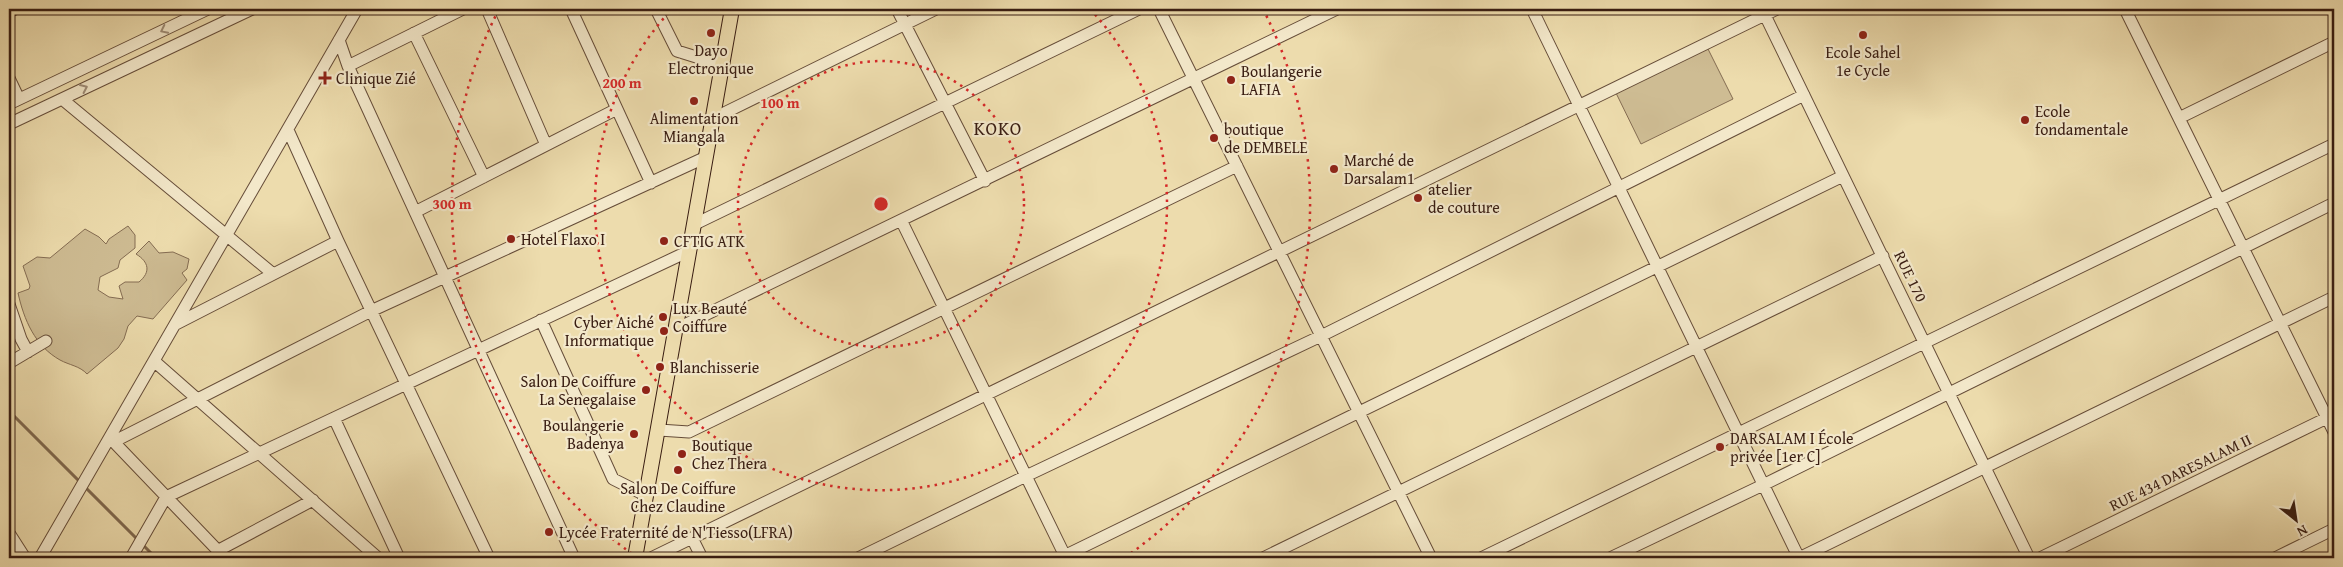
<svg xmlns="http://www.w3.org/2000/svg" width="2343" height="567" font-family="'Gentium Book Plus',serif">
	<rect width="100%" height="100%" fill="#eddcad"/>
	<filter id="stains"><feTurbulence type="fractalNoise" baseFrequency=".004" numOctaves="4"/><feColorMatrix values="0 0 0 0 .2 0 0 0 0 .09 0 0 0 0 .02 0 0 0 .5 -.17"/></filter>
	<radialGradient id="worn" r=".72"><stop offset=".6" stop-color="#630" stop-opacity="0"/><stop offset="1" stop-color="#630" stop-opacity=".3"/></radialGradient>
	<path fill="#cebc93" stroke="#846c52" d="M1707,47L1733,99L1641,144L1616,93Z
		M128,226L135,235V248L120,260L118,268L100,277L98,290L109,297L123,299L119,286L125,282H139C151,272 149,262 136,254L149,241L159,253L173,252L189,259L187,269L182,273L187,280L153,319L137,316L128,326L124,339L118,348L87,374C80,366 69,365 60,360C35,346 24,320 18,293L29,289L30,286L23,266L37,257L50,258L85,229L99,237L106,244L109,239Z"/>
	<g fill="none" stroke-linecap="round" stroke-linejoin="round">
		<path stroke="#80694f" stroke-width="3" d="M9,411L138,540
			M143,545L156,558"/>
		<defs>
			<path id="minor" d="M487,9L546,145
				M571,9L651,183
				M656,9L677,51L722,65
				M897,9L985,181
				M1159,9L1431,558
				M1532,9L1799,558
				M1762,9L2029,558
				M2125,9L2334,432
				M9,12L15,9
				M414,33L484,177
				M339,40L348,66L574,558
				M348,66L463,9
				M9,78L19,99
				M62,99L272,273
				M9,104L208,9
				M2179,118L2334,42
				M712,119L936,9
				M9,124L252,9
				M288,130L338,241L489,558
				M415,212L617,109
				M902,222L1066,558
				M693,225L1139,9
				M9,304L21,339L28,352
				M541,320L613,479L647,496
				M176,324L338,241
				M674,330L1337,9
				M154,361L378,558
				M9,363L46,341
				M334,418L399,558
				M659,430L689,432L1237,166
				M110,438L225,558
				M113,442L371,311L704,158
				M9,533L25,558
				M692,538L702,558
				M217,551L313,500
				M40,558L357,9
				M131,558L166,497L689,251
				M651,558L1777,9
				M858,558L1026,476L1321,336L1804,95
				M1060,558L1843,176
				M1263,558L1883,256
				M1481,558L2334,144
				M1610,558L1763,485L2334,203
				M1799,558L2334,297
				M2040,558L2333,415
				M2275,558L2334,529"/>
			<path id="major" d="M635,558L732,9"/>
		</defs>
		<use href="#minor" stroke="#664d39" stroke-width="13"/>
		<use href="#major" stroke="#391d12" stroke-width="16"/>
		<use href="#minor" stroke="#f3e8ca" stroke-width="11"/>
		<use href="#major" stroke="#eddcad" stroke-width="14"/>
	</g>
	<defs><path id="oneway-chevron" d="M-2-3.5L2.5 0L-2 3.5" fill="none" stroke-width="1.6" stroke-linecap="round" stroke-linejoin="round" transform="scale(1.25)"/></defs>
	<g stroke="#9f8d77">
		<use href="#oneway-chevron" transform="translate(164 30) rotate(154)"/>
		<use href="#oneway-chevron" transform="translate(84 88) rotate(-25)"/>
	</g>
	<g fill="none" stroke="#d62828" stroke-width="2.5" stroke-dasharray="2.5 5">
		<circle cx="881" cy="204" r="143"/>
		<path d="M1090 9A286 286 0 1 1 672 9"/>
		<path d="M638 558A429 429 0 0 1 499 9M1263 9A429 429 0 0 1 1124 558"/>
	</g>
	<g fill="#8f2418" stroke="#f3e8ca" stroke-width="2">
		<circle cx="711" cy="33" r="5"/>
		<circle cx="1863" cy="35" r="5"/>
		<path d="M322.5 70.5h5v5h5v5h-5v5h-5v-5h-5v-5h5z"/>
		<circle cx="1231" cy="80" r="5"/>
		<circle cx="694" cy="101" r="5"/>
		<circle cx="2025" cy="120" r="5"/>
		<circle cx="1214" cy="138" r="5"/>
		<circle cx="1334" cy="169" r="5"/>
		<circle cx="1418" cy="198" r="5"/>
		<circle cx="511" cy="239" r="5"/>
		<circle cx="664" cy="241" r="5"/>
		<circle cx="663" cy="317" r="5"/>
		<circle cx="664" cy="331" r="5"/>
		<circle cx="660" cy="367" r="5"/>
		<circle cx="646" cy="390" r="5"/>
		<circle cx="634" cy="434" r="5"/>
		<circle cx="1720" cy="447" r="5"/>
		<circle cx="682" cy="454" r="5"/>
		<circle cx="678" cy="470" r="5"/>
		<circle cx="549" cy="532" r="5"/>
	</g>
	<g text-anchor="middle" stroke-width="4.5" stroke-linejoin="round" paint-order="stroke">
		<g font-size="16" fill="#391d12" stroke="#f3e8ca" text-anchor="start">
			<text x="711" y="56" text-anchor="middle">Dayo<tspan x="711" dy="18">Electronique</tspan></text>
			<text x="1863" y="58" text-anchor="middle">Ecole Sahel<tspan x="1863" dy="18">1e Cycle</tspan></text>
			<text x="1241" y="77">Boulangerie<tspan x="1241" dy="18">LAFIA</tspan></text>
			<text x="336" y="84">Clinique Zié</text>
			<text x="2035" y="117">Ecole<tspan x="2035" dy="18">fondamentale</tspan></text>
			<text x="694" y="124" text-anchor="middle">Alimentation<tspan x="694" dy="18">Miangala</tspan></text>
			<text x="1224" y="135">boutique<tspan x="1224" dy="18">de DEMBELE</tspan></text>
			<text x="1344" y="166">Marché de<tspan x="1344" dy="18">Darsalam1</tspan></text>
			<text x="1428" y="195">atelier<tspan x="1428" dy="18">de couture</tspan></text>
			<text x="521" y="245">Hotel Flaxo I</text>
			<text x="674" y="247">CFTIG ATK</text>
			<text x="673" y="314">Lux Beauté<tspan x="673" dy="18">Coiffure</tspan></text>
			<text x="654" y="328" text-anchor="end">Cyber Aiché<tspan x="654" dy="18">Informatique</tspan></text>
			<text x="670" y="373">Blanchisserie</text>
			<text x="636" y="387" text-anchor="end">Salon De Coiffure<tspan x="636" dy="18">La Senegalaise</tspan></text>
			<text x="624" y="431" text-anchor="end">Boulangerie<tspan x="624" dy="18">Badenya</tspan></text>
			<text x="1730" y="444">DARSALAM I École<tspan x="1730" dy="18">privée [1er C]</tspan></text>
			<text x="692" y="451">Boutique<tspan x="692" dy="18">Chez Thera</tspan></text>
			<text x="678" y="494" text-anchor="middle">Salon De Coiffure<tspan x="678" dy="18">Chez Claudine</tspan></text>
			<text x="559" y="538">Lycée Fraternité de N'Tiesso(LFRA)</text>
		</g>
		<g font-size="16" fill="#391d12" stroke="#f3e8ca">
			<text transform="translate(1911 276) rotate(64)" y="6">RUE 170</text>
			<text transform="translate(2180 472) rotate(-26)" y="6">RUE 434 DARESALAM II</text>
		</g>
		<g font-size="19" letter-spacing="1" fill="#391d12" stroke="#f3e8ca">
			<text x="998" y="135">KOKO</text>
		</g>
	</g>
	<circle cx="881" cy="204" r="8" fill="#d62828" stroke="#f3e8ca" stroke-width="2.5"/>
	<g font-size="15" text-anchor="middle" font-weight="bold" fill="#d62828" stroke="#f3e8ca" stroke-width="4.5" stroke-linejoin="round" paint-order="stroke">
		<text x="622" y="88">200 m</text>
		<text x="780" y="108">100 m</text>
		<text x="452" y="209">300 m</text>
	</g>
	<rect width="2343" height="567" fill="none" stroke="#eddcad" stroke-width="30"/>
	<rect x="10" y="10" width="2323" height="547" fill="none" stroke="#391d12" stroke-width="2.5"/>
	<rect x="15" y="15" width="2313" height="537" fill="none" stroke="#391d12"/>
	<g transform="translate(2296 520) rotate(150)" stroke="#f3e8ca" stroke-width="4" paint-order="stroke">
	<path d="M0-4L9 19L0 12L-9 19Z" fill="#391d12"/>
	<text y="-8" font-size="14" font-weight="bold" text-anchor="middle" fill="#391d12">N</text>
	</g>
	<rect width="100%" height="100%" filter="url(#stains)"/>
	<rect width="100%" height="100%" fill="url(#worn)"/>
</svg>
